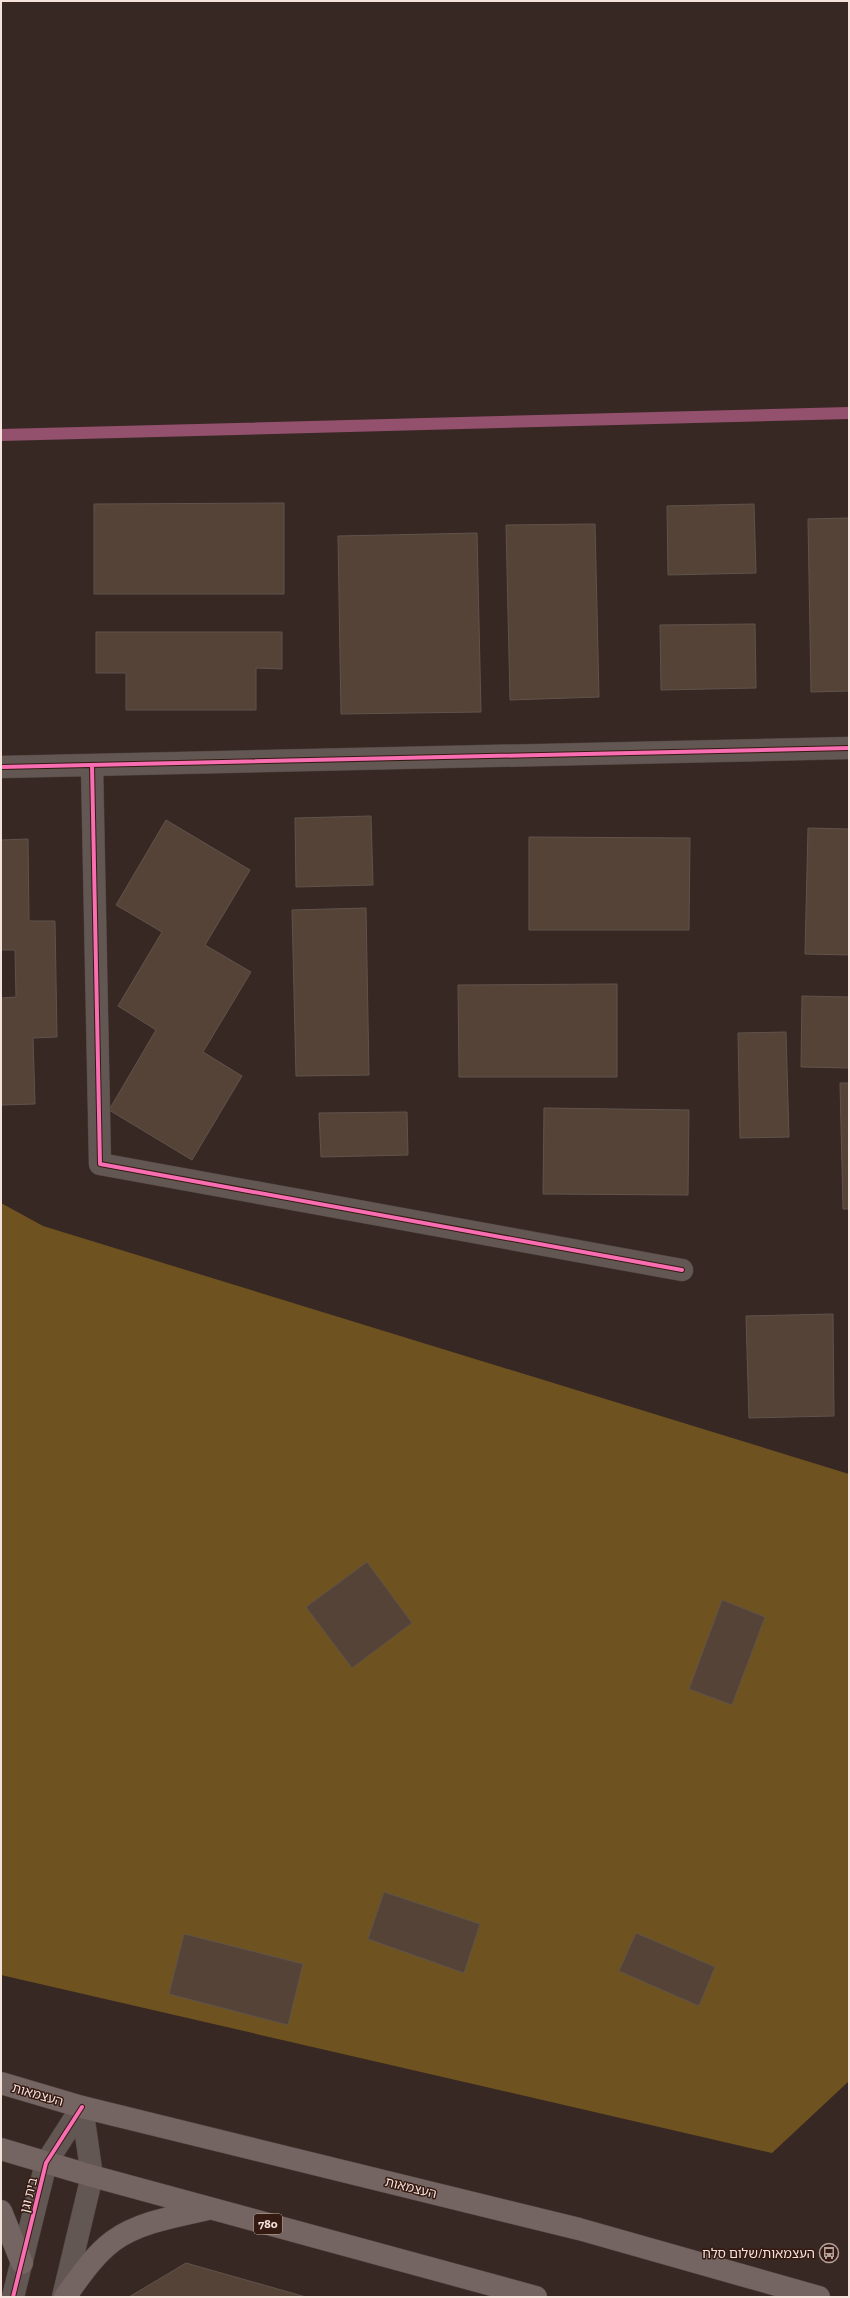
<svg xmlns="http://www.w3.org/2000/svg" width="850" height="2298" font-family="'Zilla Slab','Noto Sans Hebrew',serif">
	<rect width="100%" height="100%" fill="#382823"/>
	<path fill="#6e5321" d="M1,1203L43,1226L849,1474V2081L772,2153L1,1975Z"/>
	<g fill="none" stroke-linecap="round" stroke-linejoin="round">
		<path stroke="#94516e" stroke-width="12" d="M1,435L849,413"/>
	</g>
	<path fill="#554337" stroke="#5f534c" d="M284,503V594H94V504Z
		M754,504L756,573L668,575L667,506Z
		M849,518V691L811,692L808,519Z
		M595,524L599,697L510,700L506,525Z
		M477,533L481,712L341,714L338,536Z
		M755,624L756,688L661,690L660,625Z
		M96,632H282V669L256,668V710H126V673H96Z
		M371,816L373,885L296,887L295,818Z
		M166,820L250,870L205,945L251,972L203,1052L242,1076L192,1160L109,1110L156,1030L118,1006L162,932L116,905Z
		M808,828L849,829V955L805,954Z
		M529,837L690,838L689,930H529Z
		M28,839L29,921H55L57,1037L33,1038L35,1104L1,1105V998L16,997L15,950H1V840Z
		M366,908L369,1075L296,1076L292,910Z
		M617,984V1077H459L458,985Z
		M802,996L849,997V1068L801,1067Z
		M786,1032L789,1137L740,1138L738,1033Z
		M840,1083H849V1209H843Z
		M544,1108L689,1110L688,1195L543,1194Z
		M407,1112L408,1155L321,1157L319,1113Z
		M833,1314L834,1416L749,1418L746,1316Z
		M367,1562L412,1623L352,1668L306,1607Z
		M722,1600L765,1617L732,1705L689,1689Z
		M384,1892L480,1924L464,1973L368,1939Z
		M636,1933L715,1967L699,2006L619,1971Z
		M184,1934L303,1964L288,2025L169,1994Z
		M186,2263L306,2297H129Z"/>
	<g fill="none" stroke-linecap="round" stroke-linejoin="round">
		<defs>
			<path id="minor" d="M92,765L100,1164L682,1270
				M1,767L849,748
				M13,2297L46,2163L82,2107
				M63,2297L92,2176L82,2107"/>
			<path id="primary" d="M1,2083L82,2107L579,2229L819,2297
				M1,2149L92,2176L536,2297
				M1,2211L22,2263
				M65,2297C79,2278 93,2256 113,2241C139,2222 177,2216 208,2209"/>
		</defs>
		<use href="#minor" stroke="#514440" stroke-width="23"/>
		<use href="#primary" stroke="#514440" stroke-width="23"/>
		<use href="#minor" stroke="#635753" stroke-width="22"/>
		<use href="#primary" stroke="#746462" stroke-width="22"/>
		<defs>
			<path id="cycleway" d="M92,765L100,1164L682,1270
				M1,767L849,748
				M13,2297L46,2163L82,2107"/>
		</defs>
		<use href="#cycleway" stroke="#351a11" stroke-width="6"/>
		<use href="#cycleway" stroke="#f96db3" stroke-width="4"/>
	</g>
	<defs>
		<symbol id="bus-ring" viewBox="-11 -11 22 22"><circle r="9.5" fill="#351a11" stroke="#b3a19b" stroke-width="1.5"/><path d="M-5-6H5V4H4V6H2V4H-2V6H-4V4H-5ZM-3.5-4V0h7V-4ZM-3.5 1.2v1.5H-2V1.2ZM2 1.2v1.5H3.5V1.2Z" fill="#b3a19b"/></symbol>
	</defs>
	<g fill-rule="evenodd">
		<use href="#bus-ring" x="818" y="2242" width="22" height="22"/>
	</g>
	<g text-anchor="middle" stroke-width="3" stroke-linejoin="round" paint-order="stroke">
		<rect fill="#351a11" stroke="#bba69e" stroke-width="1" x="254" y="2214" width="28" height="20" rx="3"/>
		<g font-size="12" font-weight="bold" fill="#f5e2db">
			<text x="268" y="2228">780</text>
		</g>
		<g font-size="13" fill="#f5e2db" stroke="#351a11">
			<text transform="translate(38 2094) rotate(16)" y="5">העצמאות</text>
			<text transform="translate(411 2187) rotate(14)" y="5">העצמאות</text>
			<text transform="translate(28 2195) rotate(-76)" y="5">בית וגן</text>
		</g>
		<g font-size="13" fill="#f5e2db" stroke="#351a11" text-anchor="end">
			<text x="815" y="2258">העצמאות/שלום סלח</text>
		</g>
	</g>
	<rect width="850" height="2298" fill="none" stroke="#f5e2db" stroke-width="4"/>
</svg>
